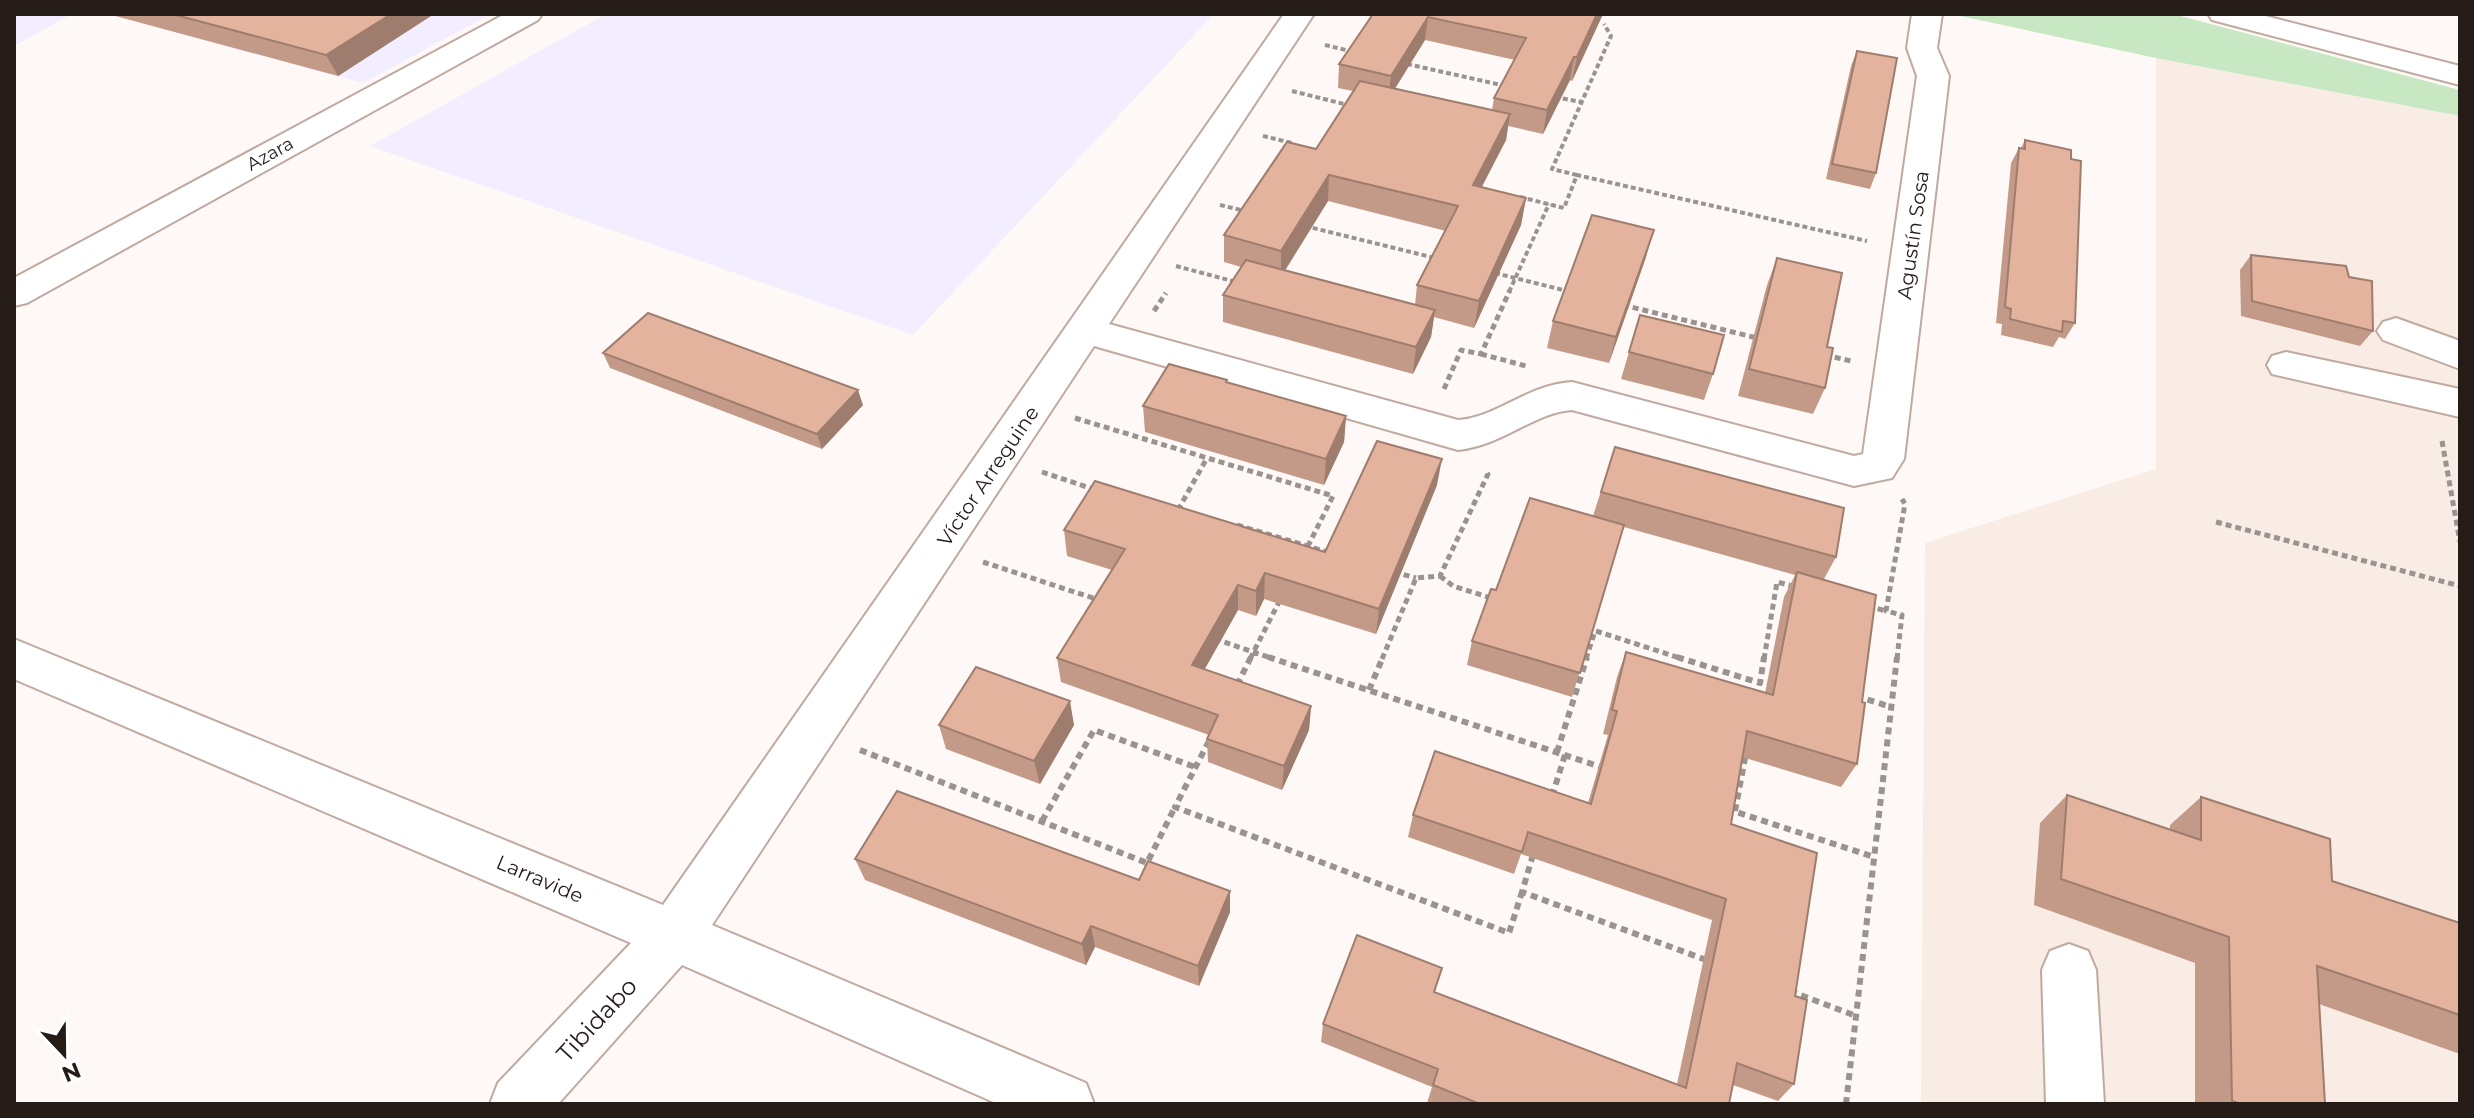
<svg xmlns="http://www.w3.org/2000/svg" width="2474" height="1118" font-family="Montserrat,sans-serif">
	<rect width="100%" height="100%" fill="#fef9f7"/>
	<path fill="#f8ece5" d="M2156,58L2460,116V1104H1921L1925,543L2156,469Z"/>
	<path fill="#f2edff" d="M14,14H72L14,46Z
		M109,14H491L363,83Z
		M606,14H1214L913,335L370,146Z"/>
	<path fill="#c8e8c4" d="M1951,14H2173L2460,90V116L2156,58Z"/>
	<g fill="none" stroke-linecap="round" stroke-linejoin="round">
		<defs>
			<path id="minor" d="M505,14H542L538,20L27,303L14,306V278Z
				M1284,14H1314L1109,324L1458,420C1498,417 1526,385 1572,382L1854,456L1863,454L1917,76L1907,48L1912,14H1942L1937,48L1949,76L1904,459L1892,478L1854,486L1572,410C1533,413 1504,445 1458,450L1094,346L712,925L1086,1083L1094,1104H998L682,965L558,1104H490L498,1083L631,943L14,679V639L663,905Z
				M2208,14H2258L2460,66V85L2212,20Z
				M2396,318L2460,341V369L2383,340L2377,331L2383,322Z
				M2286,352L2460,389V417L2272,374L2267,365L2272,356Z
				M2069,944L2088,951L2096,970L2104,1104H2046L2042,970L2050,951Z"/>
		</defs>
		<use href="#minor" stroke="#c0aa9f" stroke-width="4"/>
		<path stroke="#9a9390" stroke-width="4" stroke-dasharray="5 3" stroke-linecap="butt" d="M1325,45L1354,52
			M1407,64L1506,86
			M1292,91L1348,105
			M1555,97L1581,102
			M1263,136L1292,143
			M1577,175L1552,169L1611,36L1604,24
			M1520,197L1564,208L1577,175L1867,241
			M1220,205L1245,211
			M1305,226L1435,258
			M1176,266L1236,282
			M1495,273L1571,292
			M1509,292L1549,204"/>
		<path stroke="#9a9390" stroke-width="5" stroke-dasharray="6 4" stroke-linecap="butt" d="M1564,290L1571,292
			M1623,305L1757,338
			M1154,311L1166,293
			M1481,354L1526,366
			M1825,355L1851,361
			M1444,389L1461,350L1481,354L1510,290
			M1075,418L1333,496L1306,550
			M2442,441L2460,542
			M1042,472L1093,489
			M1178,510L1207,458
			M2216,522L2460,586
			M1237,525L1331,553
			M983,562L1099,600
			M1394,572L1416,578
			M1440,576L1453,586L1491,598
			M1868,606L1886,611
			M1596,631L1683,659
			M1215,639L1274,659
			M1250,659L1281,598
			M1382,659L1416,578L1440,576L1488,474L1486,470
			M1586,659L1595,631
			M1764,659L1777,582L1796,587
			M1897,659L1902,615L1886,611L1905,504L1902,499"/>
		<path stroke="#9a9390" stroke-width="6" stroke-dasharray="7 5" stroke-linecap="butt" d="M1268,657L1604,768
			M1677,657L1760,683L1764,657
			M1237,685L1251,657
			M1369,690L1383,657
			M1856,696L1891,707
			M1209,741L1175,807L1509,933L1522,892
			M860,750L1147,863L1175,807
			M1557,752L1587,657
			M1552,796L1565,755
			M1727,809L1874,857
			M1735,811L1746,753
			M1042,821L1094,730L1195,767
			M1533,855L1522,892L1709,961
			M1790,991L1856,1016
			M1846,1104L1897,657"/>
		<use href="#minor" fill="#fff" fill-rule="evenodd"/>
	</g>
	<path fill="#c39a87" fill-rule="evenodd" d="M108,14H434L338,76Z
		M1373,14H1603L1572,81L1570,80L1543,134L1508,126L1506,140L1481,187L1526,198L1521,225L1474,328L1434,317L1431,337L1413,374L1223,322V295L1241,267L1224,262V235L1316,149L1353,91L1338,88L1339,64ZM1425,40L1515,60L1494,98L1492,110L1395,88ZM1328,201L1446,231L1417,285L1415,305L1285,270Z
		M1857,51L1876,173L1870,189L1826,179L1851,66Z
		M2025,140L2071,159L2075,323L2065,339L2059,337L2053,347L2001,335L2002,324L1996,323L2011,163L2019,148H2021Z
		M2251,255L2373,331L2360,346L2241,316L2240,270Z
		M1646,257L1609,363L1547,348L1553,321Z
		M1777,258L1827,347L1825,388L1813,414L1738,396L1767,285Z
		M1640,315L1713,374L1704,400L1621,379Z
		M603,353L863,405L822,449L610,368Z
		M1227,380V382L1346,416L1344,442L1324,485L1145,432L1143,406Z
		M1615,447L1836,557L1824,579L1862,702L1857,764L1841,787L1742,757L1731,824L1795,996L1794,1084L1778,1101L1733,1085L1729,1104H1430L1427,1103L1432,1087L1321,1042L1323,1024L1435,992L1677,1084L1712,920L1521,854L1514,874L1408,837L1413,815L1588,803L1608,735L1603,734L1617,677L1626,652L1765,693L1784,597L1795,575L1624,527L1572,697L1467,665L1472,641L1496,590L1593,516Z
		M1437,485L1376,634L1264,599L1256,616L1238,610L1204,670L1311,706L1309,730L1282,790L1208,762L1207,739L1209,735L1061,682L1057,658L1112,570L1067,556L1064,530L1325,552Z
		M939,725H1074L1040,784L946,749Z
		M2067,795L2170,830V825L2201,797L2332,881L2460,923V1054L2319,1004L2325,1104H2195V963L2034,905L2040,823Z
		M855,859L1139,880L1230,891V912L1199,986L1095,947L1086,965L865,880Z"/>
	<path fill="#9f7d6e" d="M391,14H434L338,76L326,55Z
		M1597,14H1603L1572,81L1577,57Z
		M1428,17L1425,40L1388,100L1391,76Z
		M1574,57L1570,80L1543,134L1547,110Z
		M1510,114L1506,140L1469,212L1473,185Z
		M1329,175L1328,201L1281,277V251Z
		M1526,198L1521,225L1474,328L1479,301Z
		M1654,230L1646,257L1609,363L1616,337Z
		M1435,310L1431,337L1413,374L1416,347Z
		M858,390L863,405L822,449L817,434Z
		M1346,416L1344,442L1324,485L1326,459Z
		M1442,459L1437,485L1376,634L1379,609Z
		M1265,573L1264,599L1256,616V591Z
		M1238,585V610L1193,690L1192,665Z
		M1070,701L1074,725L1040,784L1034,761Z
		M1311,706L1309,730L1282,790L1284,766Z
		M1230,891V912L1199,986L1198,966Z
		M1091,926L1095,947L1086,965L1082,944Z"/>
	<path fill="#e3b39d" stroke="#9f7d6e" stroke-width="2" d="M172,14H391L326,55Z
		M1373,14H1597L1577,57H1574L1547,110L1494,98L1526,38L1428,17L1391,76L1339,64Z
		M1857,51L1897,58L1876,173L1832,164Z
		M1360,81L1510,114L1473,185L1526,198L1479,301L1417,285L1458,206L1329,175L1281,251L1224,235L1287,142L1316,149Z
		M2025,140L2071,150V159L2081,161L2075,323L2063,321L2062,332L2010,319L2011,309L2005,307L2019,148L2025,149Z
		M1592,215L1654,230L1616,337L1553,321Z
		M2251,255L2346,266L2349,277L2372,281L2373,331L2252,301Z
		M1777,258L1842,273L1827,347L1833,348L1825,388L1749,369Z
		M1246,260L1435,310L1416,347L1223,295Z
		M648,313L858,390L817,434L603,353Z
		M1640,315L1724,335L1713,374L1629,352Z
		M1169,364L1227,380L1226,382L1346,416L1326,459L1143,406Z
		M1377,441L1442,459L1379,609L1265,573L1256,591L1238,585L1192,665L1311,706L1284,766L1207,739L1218,715L1057,658L1125,549L1064,530L1095,481L1325,552Z
		M1615,447L1844,508L1836,557L1601,492Z
		M1530,498L1624,525L1580,673L1472,641L1491,589L1496,590Z
		M1797,572L1876,595L1862,702L1865,703L1857,764L1747,731L1731,824L1817,853L1795,996L1807,1000L1794,1084L1737,1063L1729,1104H1480L1433,1085L1438,1069L1323,1024L1357,935L1442,968L1434,992L1686,1088L1726,899L1528,832L1522,852L1413,815L1435,751L1591,804L1617,711L1612,710L1626,652L1773,695Z
		M976,667L1070,701L1034,761L939,725Z
		M897,791L1139,880L1148,861L1230,891L1198,966L1091,926L1082,944L855,859Z
		M2067,795L2201,840V797L2330,839L2332,881L2460,923V1015L2317,966L2325,1104H2241L2232,1101L2229,937L2061,879Z"/>
	<g text-anchor="middle" stroke-width="6" stroke-linejoin="round" paint-order="stroke">
		<g font-size="18" fill="#251c18" stroke="#fff">
			<text transform="translate(270 154) rotate(-29)" y="6">Azara</text>
		</g>
		<g font-size="20" fill="#251c18" stroke="#fff">
			<text transform="translate(1913 235) rotate(-82)" y="7">Agustín Sosa</text>
			<text transform="translate(988 476) rotate(-56)" y="7">Víctor Arreguine</text>
			<text transform="translate(540 879) rotate(23)" y="7">Larravide</text>
		</g>
		<g font-size="24" fill="#251c18" stroke="#fff">
			<text transform="translate(597 1020) rotate(-47)" y="8">Tibidabo</text>
		</g>
	</g>
	<rect width="2474" height="1118" fill="none" stroke="#251c18" stroke-width="32"/>
	<g transform="translate(64 1054) rotate(158)" stroke="#ffffff" stroke-width="6" paint-order="stroke">
	<path d="M0-6L14 30L0 20L-14 30Z" fill="#251c18"/>
	<text y="-12" font-size="22" font-weight="bold" text-anchor="middle" fill="#251c18">N</text>
	</g>
</svg>
